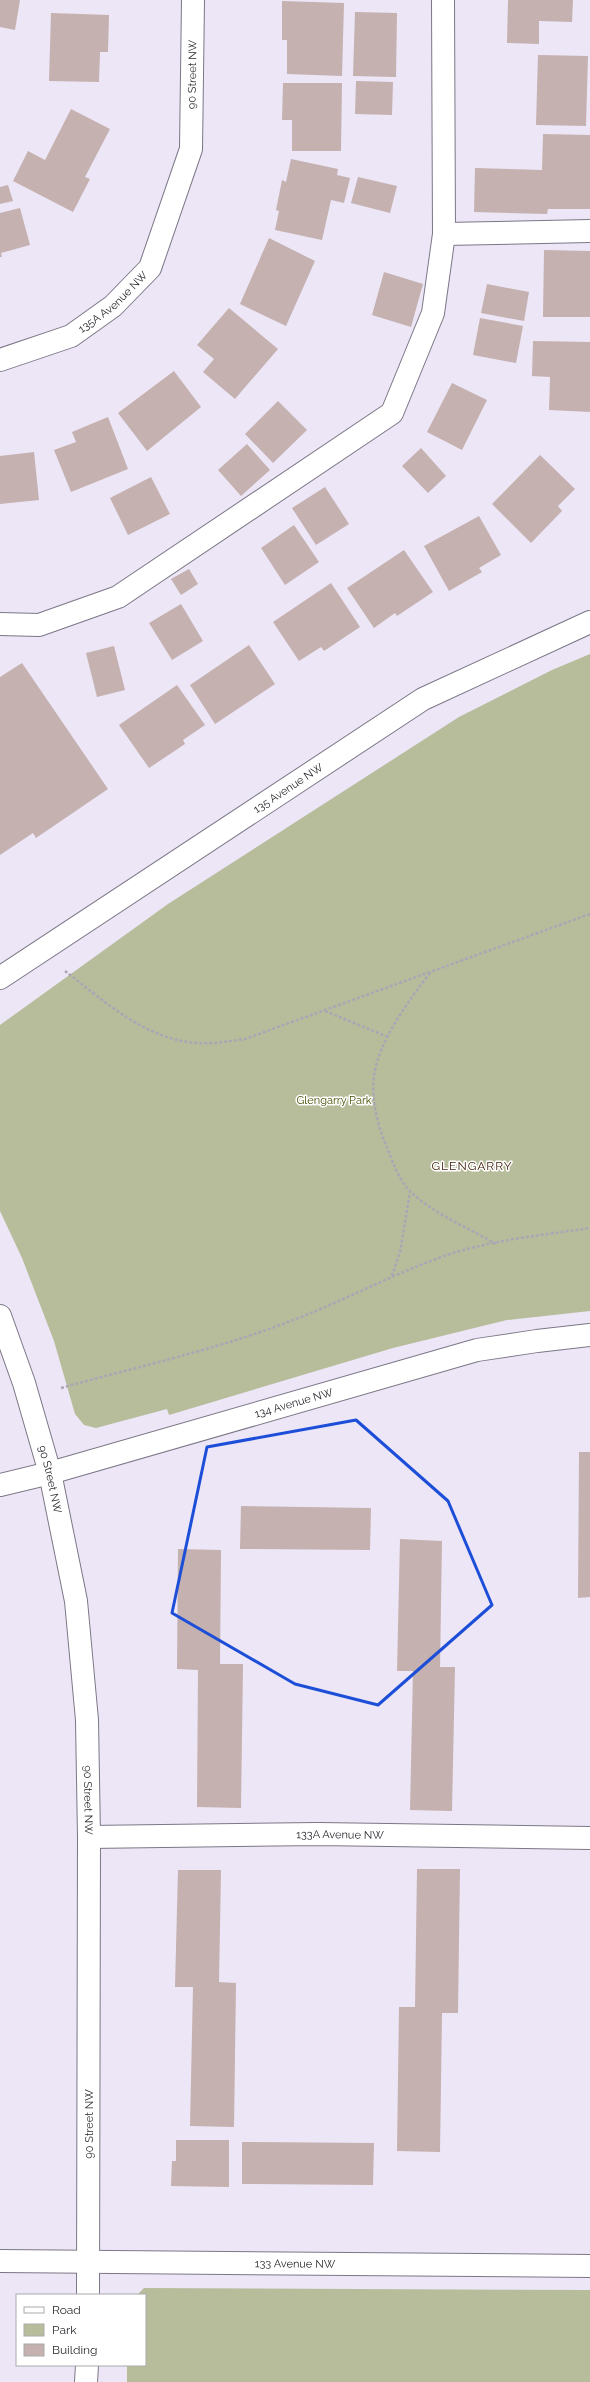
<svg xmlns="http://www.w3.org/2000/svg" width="590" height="2382" font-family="Raleway,sans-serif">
	<rect width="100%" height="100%" fill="#ece6f7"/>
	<path fill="#b7bd9b" d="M590,654V1311L507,1320L393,1348L169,1415L167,1409L96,1428L84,1425L75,1414L54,1341L22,1258L0,1211V1025L168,904L459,717L552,670Z
		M144,2288L590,2290V2382H127V2365H145V2295H137Z"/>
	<path fill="#c5b1af" d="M0,0H20L15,30L0,27Z
		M508,0H573L572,22L539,21V44L507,43Z
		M282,1L344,3L342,76L287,74V40H282Z
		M355,12L397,13L396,77L353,76Z
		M51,13L109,15L108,52H100L99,82L49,81Z
		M538,55L588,56L586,126L536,125Z
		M356,81L393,82L392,115L355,114Z
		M283,83H342L341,151H292V120H282Z
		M71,109L110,129L85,177L90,179L73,212L13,181L28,151L45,160Z
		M543,134L590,135V209H548L547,214L474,212L475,168L542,170Z
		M291,159L338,169L337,175L350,178L344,203L331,200L322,240L275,230L279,211L276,210L282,180L286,182Z
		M358,177L397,186L390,213L351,203Z
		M8,185L13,201L0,204V187Z
		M20,208L30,245L1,253L2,257H0V213Z
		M269,238L315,261L286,326L240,304Z
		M544,250L590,251V317H543Z
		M384,272L423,284L411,327L372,315Z
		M487,284L529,292L524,321L481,313Z
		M229,308L278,349L235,399L203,372L214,359L197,345Z
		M480,318L523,326L516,363L473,355Z
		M533,341L590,342V412L549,410L550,377L532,376Z
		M174,371L201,407L147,451L118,413Z
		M452,383L487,400L462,450L427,432Z
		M278,401L307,430L273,463L245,434Z
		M108,417L128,469L71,492L54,450L76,442L72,432Z
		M247,444L270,470L241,496L218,470Z
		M421,448L446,476L428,493L402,466Z
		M34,452L39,500L0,504V456Z
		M540,455L575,489L558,506L562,511L531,543L492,504Z
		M151,477L170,514L128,535L110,498Z
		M325,487L349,524L316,545L292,508Z
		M479,516L501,555L479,568L482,572L449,591L424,546Z
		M294,525L319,562L285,585L261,548Z
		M404,550L433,592L397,616L395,613L374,628L347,588Z
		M189,569L198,584L181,595L171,579Z
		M331,583L360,627L324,651L321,647L299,661L273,622Z
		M181,604L203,641L172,660L149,623Z
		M249,645L275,684L215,724L190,685Z
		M114,646L125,690L97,697L86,653Z
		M22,663L108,789L36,838L33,833L0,855V677Z
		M177,685L205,725L183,740L185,744L149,768L119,725Z
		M579,1452H590V1597L578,1598Z
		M241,1506L371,1508L370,1550L240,1549Z
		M400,1539L442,1541L440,1667H455L452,1811L410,1810L413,1671H397Z
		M178,1549L221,1550L220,1664H243L241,1808L197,1807L198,1670L177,1669Z
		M417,1869H460L458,2013H442L440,2152L397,2151L399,2007H415Z
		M178,1870H221L219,1982L236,1983L234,2127L190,2126L193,1987H175Z
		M176,2140H229V2187L171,2186L172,2161H176Z
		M242,2142L374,2143L373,2185L242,2184Z"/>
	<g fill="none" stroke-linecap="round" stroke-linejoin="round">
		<defs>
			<g id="minor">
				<path d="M444,234L590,231"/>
				<path id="s1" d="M0,360L71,336L113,306L150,268L191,149L193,0"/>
				<path d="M0,624L39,625L118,597L392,413L433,313L444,234L443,0"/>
				<path id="s2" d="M0,978L423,699L590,622"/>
				<path id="s3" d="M0,1316L24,1383L50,1473L76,1601L87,1720L89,1837L88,2295"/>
				<path id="s4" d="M0,1485L50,1473L477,1350L537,1341L590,1335"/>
				<path id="s5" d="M89,1837L318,1834L590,1838"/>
				<path id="s6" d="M0,2261L590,2266"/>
				<path d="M86,2382L87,2365"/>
			</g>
		</defs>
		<use href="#minor" stroke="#7c7786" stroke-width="24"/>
		<path stroke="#aba6b4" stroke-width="2.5" stroke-dasharray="3 2" stroke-linecap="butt" d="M65,971C104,1001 147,1041 199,1043C215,1044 230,1041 245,1039L590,914
			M430,973C409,1000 378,1042 374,1076C371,1100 378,1128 388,1150C394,1165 400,1183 413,1194C436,1215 469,1228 496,1244
			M325,1011L388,1037
			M392,1276L400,1252L410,1192
			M61,1388C136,1367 215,1350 288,1322C342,1302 392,1274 447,1255C492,1240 543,1235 590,1228"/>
		<use href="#minor" stroke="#fff" stroke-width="22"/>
	</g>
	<path fill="none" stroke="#1d4ed8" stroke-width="3" stroke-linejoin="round" d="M356,1420L448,1501L492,1605L378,1705L295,1684L172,1613L207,1447Z"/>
	<g text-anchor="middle" stroke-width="3" stroke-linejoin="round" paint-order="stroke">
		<g font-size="11" fill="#2c2a30" stroke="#fff">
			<text dy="4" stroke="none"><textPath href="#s1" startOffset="380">90 Street NW</textPath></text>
			<text dy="4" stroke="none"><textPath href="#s1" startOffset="129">135A Avenue NW</textPath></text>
			<text dy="4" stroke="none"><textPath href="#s2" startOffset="345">135 Avenue NW</textPath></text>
			<text dy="4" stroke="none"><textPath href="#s4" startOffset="305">134 Avenue NW</textPath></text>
			<text dy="4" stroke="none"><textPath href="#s3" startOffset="171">90 Street NW</textPath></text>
			<text dy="4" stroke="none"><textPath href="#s3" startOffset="495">90 Street NW</textPath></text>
			<text dy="4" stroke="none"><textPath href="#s5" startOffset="251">133A Avenue NW</textPath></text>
			<text transform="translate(89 2124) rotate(-90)" y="4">90 Street NW</text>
			<text dy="4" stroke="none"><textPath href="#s6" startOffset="295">133 Avenue NW</textPath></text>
		</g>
		<g font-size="11" fill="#464d00" stroke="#fff">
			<text x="334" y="1104">Glengarry Park</text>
		</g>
		<g font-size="12" letter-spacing="1" fill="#41200a" stroke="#fff">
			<text x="472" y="1170">GLENGARRY</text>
		</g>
	</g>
	<rect x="16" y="2294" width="130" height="72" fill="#ffffff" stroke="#abaaac"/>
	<rect x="24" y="2307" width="20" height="6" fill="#ffffff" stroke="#abaaac"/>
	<text x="52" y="2314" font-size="12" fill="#2c2a30">Road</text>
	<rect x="24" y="2324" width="20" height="12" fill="#b7bd9b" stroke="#abaaac"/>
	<text x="52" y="2334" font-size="12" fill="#2c2a30">Park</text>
	<rect x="24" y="2344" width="20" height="12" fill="#c5b1af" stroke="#abaaac"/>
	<text x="52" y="2354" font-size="12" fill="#2c2a30">Building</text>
</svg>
